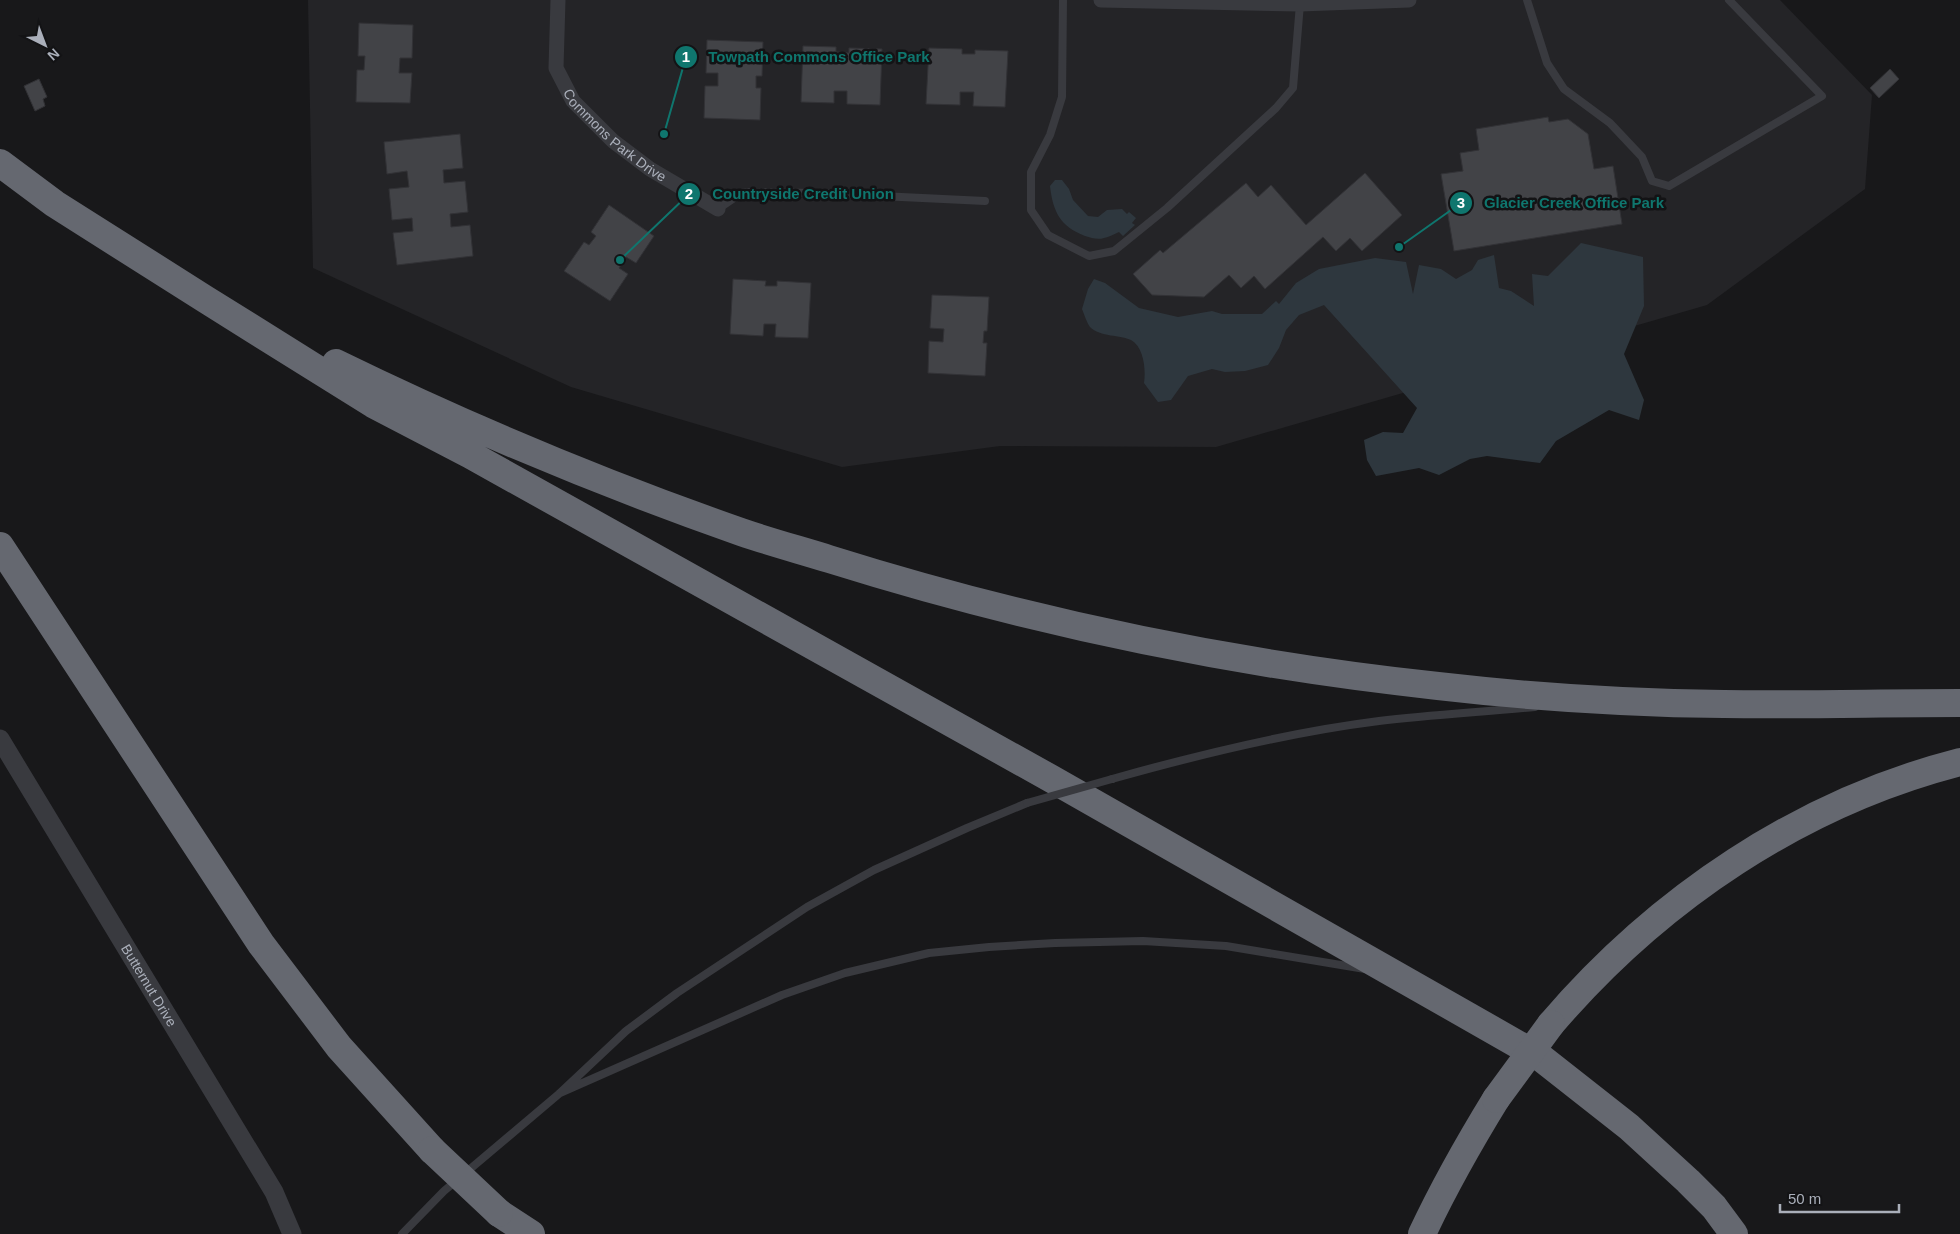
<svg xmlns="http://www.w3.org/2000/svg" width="1960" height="1234" font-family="Helvetica,sans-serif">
	<rect width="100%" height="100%" fill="#18181a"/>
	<path fill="#242427" d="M308,0H1780L1872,95L1865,189L1707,305L1216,447L1000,446L842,467L571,387L313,268Z"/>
	<path fill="#2e373e" d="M1055,180H1062L1069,189L1073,200L1088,216L1098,217L1107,210L1122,209L1127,214L1129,212L1136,218L1132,223L1135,225L1123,236L1119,232C1114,234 1109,237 1104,238C1097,240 1092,238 1085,236C1060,226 1053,212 1050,186Z
		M1581,243L1643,257L1644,306L1624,354L1644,400L1639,420L1609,410L1556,441L1540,463L1487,456L1470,459L1439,475L1419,468L1376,476L1367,460L1364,440L1383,432L1403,433L1417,408L1324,305L1299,315L1286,330L1279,348L1268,365L1245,371L1225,372L1212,369L1188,376L1171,400L1158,402L1144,383C1146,370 1144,347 1131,340C1121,335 1100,337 1090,327C1087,323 1084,314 1082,309L1088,289L1094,279L1105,283L1139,308L1178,317L1212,311L1222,314H1262L1276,301L1279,304L1296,283L1319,269L1375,258L1406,262L1413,294L1419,265L1441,269L1456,279L1472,270L1478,260L1494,255L1499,288L1511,291L1534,306L1532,274L1548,276Z"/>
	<path fill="#424347" stroke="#323236" d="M359,23L413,25L412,58H400L399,73H412L410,103L356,102L357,70H364L365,56H358Z
		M707,40L763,42L762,76H756V88H761L760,120L704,118L705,86H718V73H706Z
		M803,46L836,47V52L849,53V48L882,49L880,105L847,104V91H834V103L801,102Z
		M929,48L962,49V54H975V50L1008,51L1005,107L973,106L974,92H960V105L926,104Z
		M1890,69L1899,79L1879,98L1870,88Z
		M39,79L47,97L43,99L45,106L35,111L24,86Z
		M1548,117L1549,122L1568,119L1588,134L1594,169L1613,166L1622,224L1454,251L1441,174L1463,171L1460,153L1479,150L1476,129Z
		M460,134L463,168L443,170L444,183L465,181L468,212L450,214L451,227L470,225L473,256L397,265L393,233L413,231L412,218L392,220L389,189L409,187L407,171L387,174L384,142Z
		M1365,173L1402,215L1362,251L1350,238L1336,251L1323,237L1265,289L1254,276L1241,288L1229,275L1204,297L1152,295L1133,274L1160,250L1163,253L1246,183L1258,197L1271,185L1306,225Z
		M609,205L654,236L636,263L626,257L619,268L628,274L610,301L564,271L584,242L589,245L596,236L591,232Z
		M733,279L766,281L765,286H777V281L811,283L808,338L775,337L776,324H764L763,336L730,334Z
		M932,295L989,297L987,331H984L983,343H987L985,376L928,373L929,341L943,342L944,329L930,328Z"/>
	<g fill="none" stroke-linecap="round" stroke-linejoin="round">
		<path stroke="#393a3f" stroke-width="8" d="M1063,0L1062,97L1050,135L1031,172V210L1048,235L1089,256L1114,251L1167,208L1276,108L1293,88L1300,4
			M1527,0L1547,63L1564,89L1610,123L1642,157L1652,181L1669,186L1822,96L1729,0
			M718,209L743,192L818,193L985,201
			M1112,779C1197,755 1291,732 1379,721C1431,715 1483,712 1535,707
			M560,1093L782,995L845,973L929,953L989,947L1055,943L1143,941L1226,946L1365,969
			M402,1234L444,1191L560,1093L626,1031L677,993L807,907L874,870L967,828L1027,803"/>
		<g stroke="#393a3f" stroke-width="15">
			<path id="s1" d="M558,0L556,68L573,101L613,141L650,169L718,209"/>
			<path d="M1101,0L1300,4L1409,0"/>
		</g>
		<path stroke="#393a3f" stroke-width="19" id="s2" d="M0,739L274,1192L292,1234"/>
		<path stroke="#656870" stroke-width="28" d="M0,163L55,204L205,299L373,404L469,454L1050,778L1540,1057L1629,1127L1688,1181L1714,1207L1734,1234
			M336,363C467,427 604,484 741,532C770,542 800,550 829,559C1027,621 1232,664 1438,686C1533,697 1629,703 1724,704C1803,705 1881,703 1960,703
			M0,546L261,944L339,1047L432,1150
			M1551,1024C1658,899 1800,803 1960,762
			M499,1213L531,1234
			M1422,1234C1444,1187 1469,1143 1496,1099"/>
		<path stroke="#393a3f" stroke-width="8" d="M1027,803L1112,779"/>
		<path stroke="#656870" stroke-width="28" d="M1496,1099L1551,1024
			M432,1150L499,1213"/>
	</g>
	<g text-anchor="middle" stroke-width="5" stroke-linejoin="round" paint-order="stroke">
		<g font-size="14" fill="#aaafba" stroke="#131315">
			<text dy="5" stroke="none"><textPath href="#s1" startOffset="159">Commons Park Drive</textPath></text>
			<text dy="5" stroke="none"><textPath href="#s2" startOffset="288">Butternut Drive</textPath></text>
		</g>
	</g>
	<path fill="none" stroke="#0f766e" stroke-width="2" d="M664 134L686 57M620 260L689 194M1399 247L1461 203"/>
	<g fill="#0f766e" stroke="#131315" stroke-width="2">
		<circle cx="664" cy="134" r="5"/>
		<circle cx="620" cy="260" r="5"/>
		<circle cx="1399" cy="247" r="5"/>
		<circle cx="686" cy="57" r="12"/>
		<circle cx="689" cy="194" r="12"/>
		<circle cx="1461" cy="203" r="12"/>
	</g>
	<g font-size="15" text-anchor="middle" font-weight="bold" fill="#fff">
		<text x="686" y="62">1</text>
		<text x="689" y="199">2</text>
		<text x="1461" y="208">3</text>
	</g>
	<g font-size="15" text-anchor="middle" font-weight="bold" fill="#0f766e" stroke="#131315" stroke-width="5" stroke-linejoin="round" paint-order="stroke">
		<text x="819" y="62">Towpath Commons Office Park</text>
		<text x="803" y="199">Countryside Credit Union</text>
		<text x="1574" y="208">Glacier Creek Office Park</text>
	</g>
	<g transform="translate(45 45) rotate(138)" stroke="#131315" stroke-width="4" paint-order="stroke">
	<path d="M0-4L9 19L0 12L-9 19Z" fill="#aaafba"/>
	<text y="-8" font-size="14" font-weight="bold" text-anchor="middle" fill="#aaafba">N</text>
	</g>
	<path d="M1780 1204v8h119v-8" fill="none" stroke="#aaafba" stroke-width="2.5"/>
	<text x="1788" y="1204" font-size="15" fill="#aaafba" stroke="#131315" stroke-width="4" paint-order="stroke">50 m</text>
</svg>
